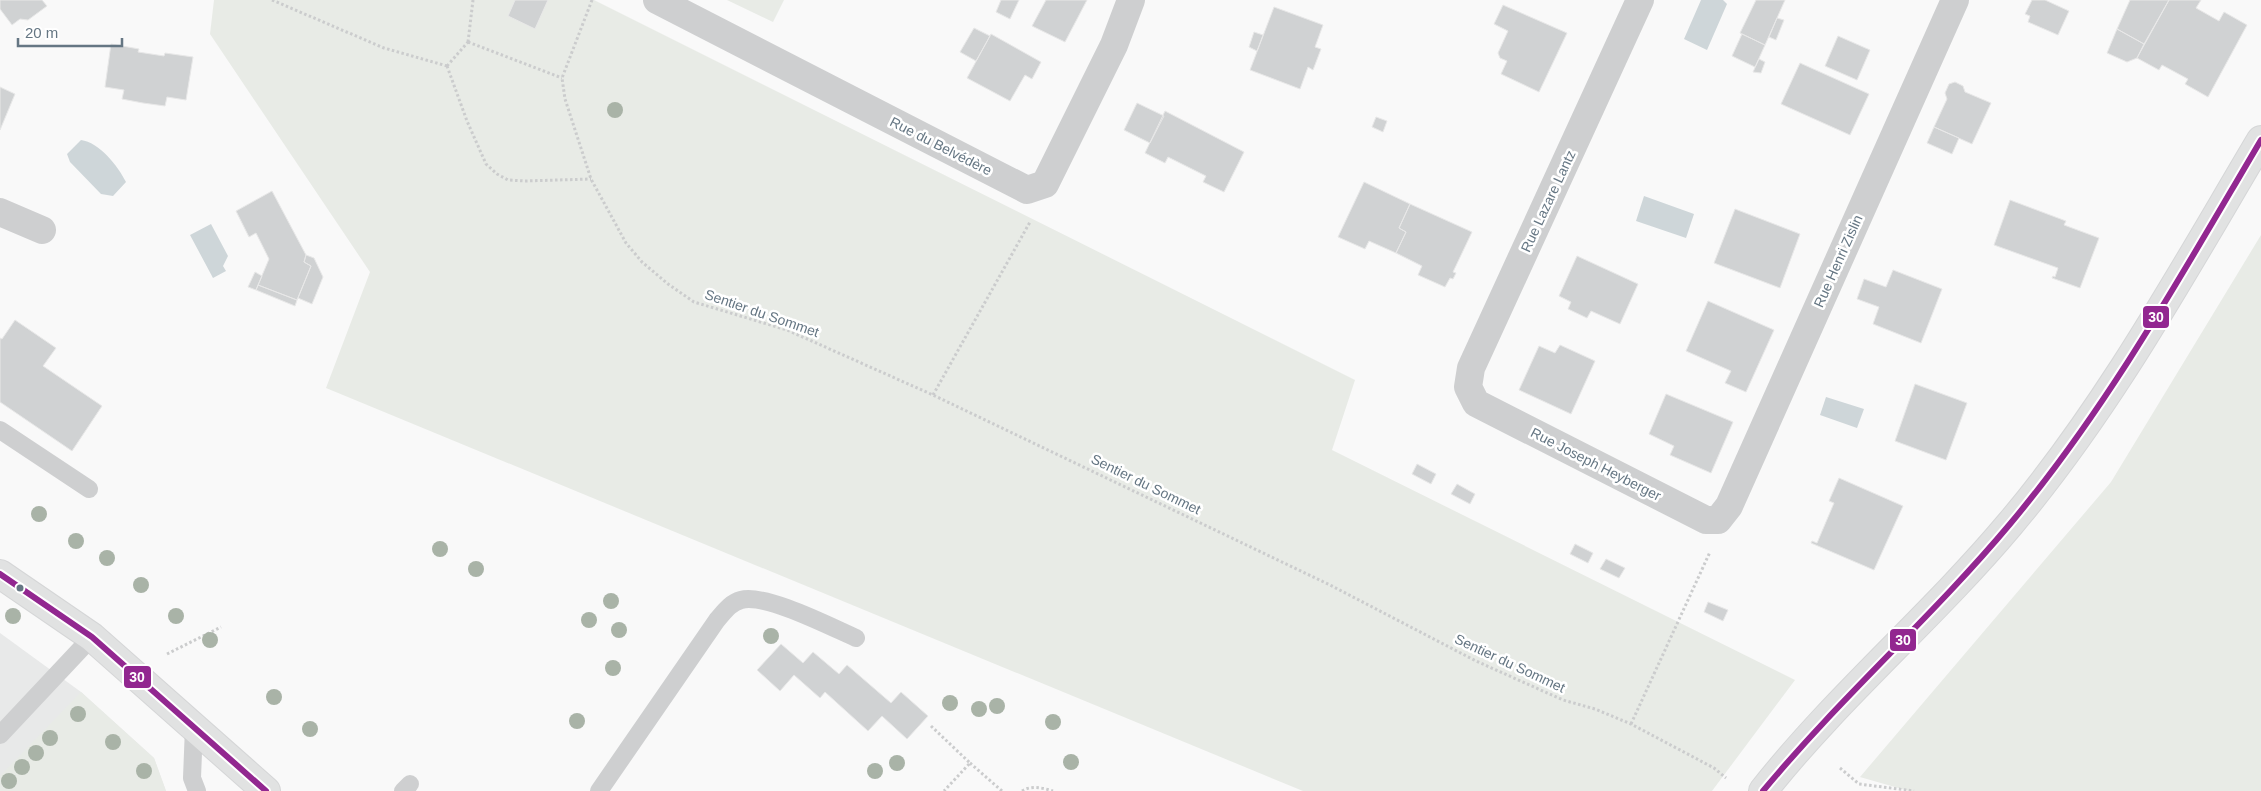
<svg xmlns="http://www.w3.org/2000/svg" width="2261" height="791" font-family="Helvetica,sans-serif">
	<rect width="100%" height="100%" fill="#f9f9f9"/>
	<path fill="#e8e9e9" d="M0,633L81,692L154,758L166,791H0Z"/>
	<path fill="#e8ebe6" d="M214,0H594L1355,380L1332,450L1795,680L1712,791H1303L326,388L370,272L210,34Z
		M727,0H784L773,22Z
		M2261,235V791H1909L1860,777L2111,482Z
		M81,692L154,758L166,791H0V776Z"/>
	<path fill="#ced6d9" d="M1701,0H1723L1727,4L1707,50L1684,39Z
		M81,140C99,142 118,166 126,182L113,196L101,194L70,162L67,154Z
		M1644,196L1694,214L1686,238L1636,221Z
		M211,224L228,256L223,266L226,271L213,278L190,235Z
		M1826,397L1864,409L1857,428L1820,415Z"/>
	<path fill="#d0d2d3" stroke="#e8e8e8" d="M0,0H42L47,6L28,20L20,19L12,25L0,9Z
		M515,0H548L535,29L508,16Z
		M1001,0H1019L1010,19L996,12Z
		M1046,0H1087L1065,42L1032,26Z
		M1756,0H1785L1765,45L1740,33Z
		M2032,0H2045L2069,11L2058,35L2028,22L2030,16L2025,14Z
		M2130,0H2169L2144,44L2117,29Z
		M2169,0H2201L2196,8L2219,21L2224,12L2247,25L2208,97L2185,84L2188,79L2162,65L2159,70L2137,58Z
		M1503,5L1567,33L1539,92L1501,74L1507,61L1500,58L1498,53L1508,31L1494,24Z
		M1274,7L1323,25L1315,47L1321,49L1313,70L1308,67L1300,89L1250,70Z
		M1777,18L1784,20L1776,40L1769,37Z
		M974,28L990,36L976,61L960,52Z
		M2117,29L2144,44L2137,58L2127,62L2107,53Z
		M1254,32L1263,35L1257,51L1249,47Z
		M991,34L1041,62L1032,79L1025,75L1010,101L967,78Z
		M1742,34L1765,45L1755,67L1732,56Z
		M1838,36L1870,50L1857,80L1825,66Z
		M111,44L139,49L138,52L164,56L165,53L193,57L186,100L167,97L165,106L143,103L122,99L124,90L105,87Z
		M1759,59L1765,62L1761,73L1753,72Z
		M1800,63L1869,94L1850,135L1781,104Z
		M1955,82L1963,86L1965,92L1991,103L1972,144L1934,127L1947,99L1945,93L1949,84Z
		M0,87L15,94L0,130Z
		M1137,103L1164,116L1150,143L1124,130Z
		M1165,111L1244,152L1224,192L1203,182L1206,176L1168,157L1165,163L1145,153Z
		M1376,117L1387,121L1383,132L1372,127Z
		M1934,127L1959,138L1952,154L1927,143Z
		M1364,182L1410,204L1399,228L1406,232L1396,253L1369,241L1365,249L1338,237Z
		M272,191L306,255L304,262L311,266L297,300L258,285L269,259L256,233L249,237L236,211Z
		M2010,200L2066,221L2064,225L2099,238L2080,288L2052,278L2053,276L2055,277L2058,268L1994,245Z
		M1410,204L1472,232L1453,272L1456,273L1453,279L1450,278L1445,287L1418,275L1422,266L1396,253L1406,232L1399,228Z
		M1735,209L1800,234L1780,288L1714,263Z
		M306,255L314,258L323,277L312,304L298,298L311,266L304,262Z
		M1577,256L1638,284L1620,324L1591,311L1587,318L1568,309L1571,302L1559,296Z
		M1893,270L1942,289L1921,343L1873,324L1879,307L1857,299L1864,279L1886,287Z
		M255,272L262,276L256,290L248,287Z
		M258,285L297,300L295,306L256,290Z
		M1708,301L1774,330L1746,392L1725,383L1731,371L1686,351Z
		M15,320L56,348L43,366L102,406L72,451L0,402V338L2,339Z
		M1560,345L1595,361L1571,414L1519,390L1539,346L1555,353Z
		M1915,384L1967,403L1946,460L1895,441Z
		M1666,394L1733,422L1711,473L1670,455L1674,446L1649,434Z
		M1417,464L1436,474L1431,484L1412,474Z
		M1839,478L1903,506L1874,570L1811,543L1812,541L1817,543L1834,503L1829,501Z
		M1457,484L1475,494L1470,504L1451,494Z
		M1575,544L1593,553L1588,563L1570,554Z
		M1606,559L1625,568L1619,578L1600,569Z
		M1708,602L1728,610L1723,621L1704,612Z
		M781,644L803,663L813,652L839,674L847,665L891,703L901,692L928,716L907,739L882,716L868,731L825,692L820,698L794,675L780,691L757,670Z"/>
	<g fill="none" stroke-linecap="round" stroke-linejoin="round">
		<defs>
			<path id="secondary" d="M0,574L92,637L266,791
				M1763,791C1838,696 1932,617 2010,524C2109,407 2183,271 2261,140"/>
		</defs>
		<use href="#secondary" stroke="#d5d6d7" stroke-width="30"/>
		<path stroke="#cbcccd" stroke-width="3" stroke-dasharray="2.5 2.5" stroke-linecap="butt" d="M272,0L384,48L447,66
			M592,0L562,78L565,99L591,179L626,243L642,262L668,284L694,302L787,330L933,395L1330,585L1476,661L1563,700L1595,709L1631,724L1714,768L1726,778
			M468,42L562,78
			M468,42L473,0
			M447,66L467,121L486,164L497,174L508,180L525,181L591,179
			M447,66L468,42
			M933,395L1030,222
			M167,654L221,627
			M1631,724L1710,552
			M931,726L970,763L944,791
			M970,763L1002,791
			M1840,768L1859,784L1914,791
			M1022,791C1031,785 1043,788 1053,791"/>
		<path stroke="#cecfd0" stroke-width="18" d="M0,430L89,489
			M194,727L192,778L197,791
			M0,735L92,637
			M403,791L410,784
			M599,791L717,620C724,612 730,603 741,600C765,593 831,627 856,638"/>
		<path stroke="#cecfd0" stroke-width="28" d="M657,0L1027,190L1045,184L1114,45L1131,0
			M1640,0L1471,368L1468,387L1476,403L1706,520H1718L1729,506L1955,0
			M0,212L42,230"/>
		<use href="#secondary" stroke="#e1e2e2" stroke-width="28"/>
		<defs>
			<path id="bus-1" d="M0,574L92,637L266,791
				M1763,791C1841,697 1932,617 2010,524C2109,406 2183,272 2261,140"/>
		</defs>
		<use href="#bus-1" stroke="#fff" stroke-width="10"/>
		<use href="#bus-1" stroke="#922790" stroke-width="6"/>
	</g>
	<g fill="#a9b3a7">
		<circle cx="615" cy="110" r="8"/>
		<circle cx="39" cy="514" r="8"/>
		<circle cx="76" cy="541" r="8"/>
		<circle cx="440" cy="549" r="8"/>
		<circle cx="107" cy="558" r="8"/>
		<circle cx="476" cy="569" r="8"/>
		<circle cx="141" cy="585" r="8"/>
		<circle cx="611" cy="601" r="8"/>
		<circle cx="13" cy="616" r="8"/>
		<circle cx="176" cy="616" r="8"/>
		<circle cx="589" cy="620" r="8"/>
		<circle cx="619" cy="630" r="8"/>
		<circle cx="771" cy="636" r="8"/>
		<circle cx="210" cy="640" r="8"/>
		<circle cx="613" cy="668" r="8"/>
		<circle cx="274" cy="697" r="8"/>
		<circle cx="950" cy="703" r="8"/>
		<circle cx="997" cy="706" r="8"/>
		<circle cx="979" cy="709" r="8"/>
		<circle cx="78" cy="714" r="8"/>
		<circle cx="577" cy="721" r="8"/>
		<circle cx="1053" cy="722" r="8"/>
		<circle cx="310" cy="729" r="8"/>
		<circle cx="50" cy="738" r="8"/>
		<circle cx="113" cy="742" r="8"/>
		<circle cx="36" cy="753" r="8"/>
		<circle cx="1071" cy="762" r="8"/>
		<circle cx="897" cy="763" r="8"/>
		<circle cx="22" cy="767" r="8"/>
		<circle cx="144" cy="771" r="8"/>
		<circle cx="875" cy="771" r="8"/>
		<circle cx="9" cy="781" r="8"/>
	</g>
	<circle fill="#657683" stroke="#fff" stroke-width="2" cx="20" cy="588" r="4.5"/>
	<g text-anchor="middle" stroke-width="5" stroke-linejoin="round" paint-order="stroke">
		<g font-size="14" fill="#657683" stroke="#fff">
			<text transform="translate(941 146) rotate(27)" y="5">Rue du Belvédère</text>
			<text transform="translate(1548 201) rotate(-65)" y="5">Rue Lazare Lantz</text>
			<text transform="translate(1838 261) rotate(-66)" y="5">Rue Henri Zislin</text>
			<text transform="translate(762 313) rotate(19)" y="5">Sentier du Sommet</text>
			<text transform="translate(1596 464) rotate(27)" y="5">Rue Joseph Heyberger</text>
			<text transform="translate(1146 484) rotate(26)" y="5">Sentier du Sommet</text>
			<text transform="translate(1510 663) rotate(25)" y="5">Sentier du Sommet</text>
		</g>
	</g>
	<g stroke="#fff" stroke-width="2">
		<rect x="2142" y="305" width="28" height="24" rx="5" fill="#922790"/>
		<rect x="1889" y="628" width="28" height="24" rx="5" fill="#922790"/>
		<rect x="123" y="665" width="29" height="24" rx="5" fill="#922790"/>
	</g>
	<g font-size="14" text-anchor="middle" font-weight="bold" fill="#fff">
		<text x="2156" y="322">30</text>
		<text x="1903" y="645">30</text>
		<text x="137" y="682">30</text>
	</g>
	<path d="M18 38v8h104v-8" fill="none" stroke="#657683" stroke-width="2.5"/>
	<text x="25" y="38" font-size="15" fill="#657683" stroke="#ffffff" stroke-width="4" paint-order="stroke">20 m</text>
</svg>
